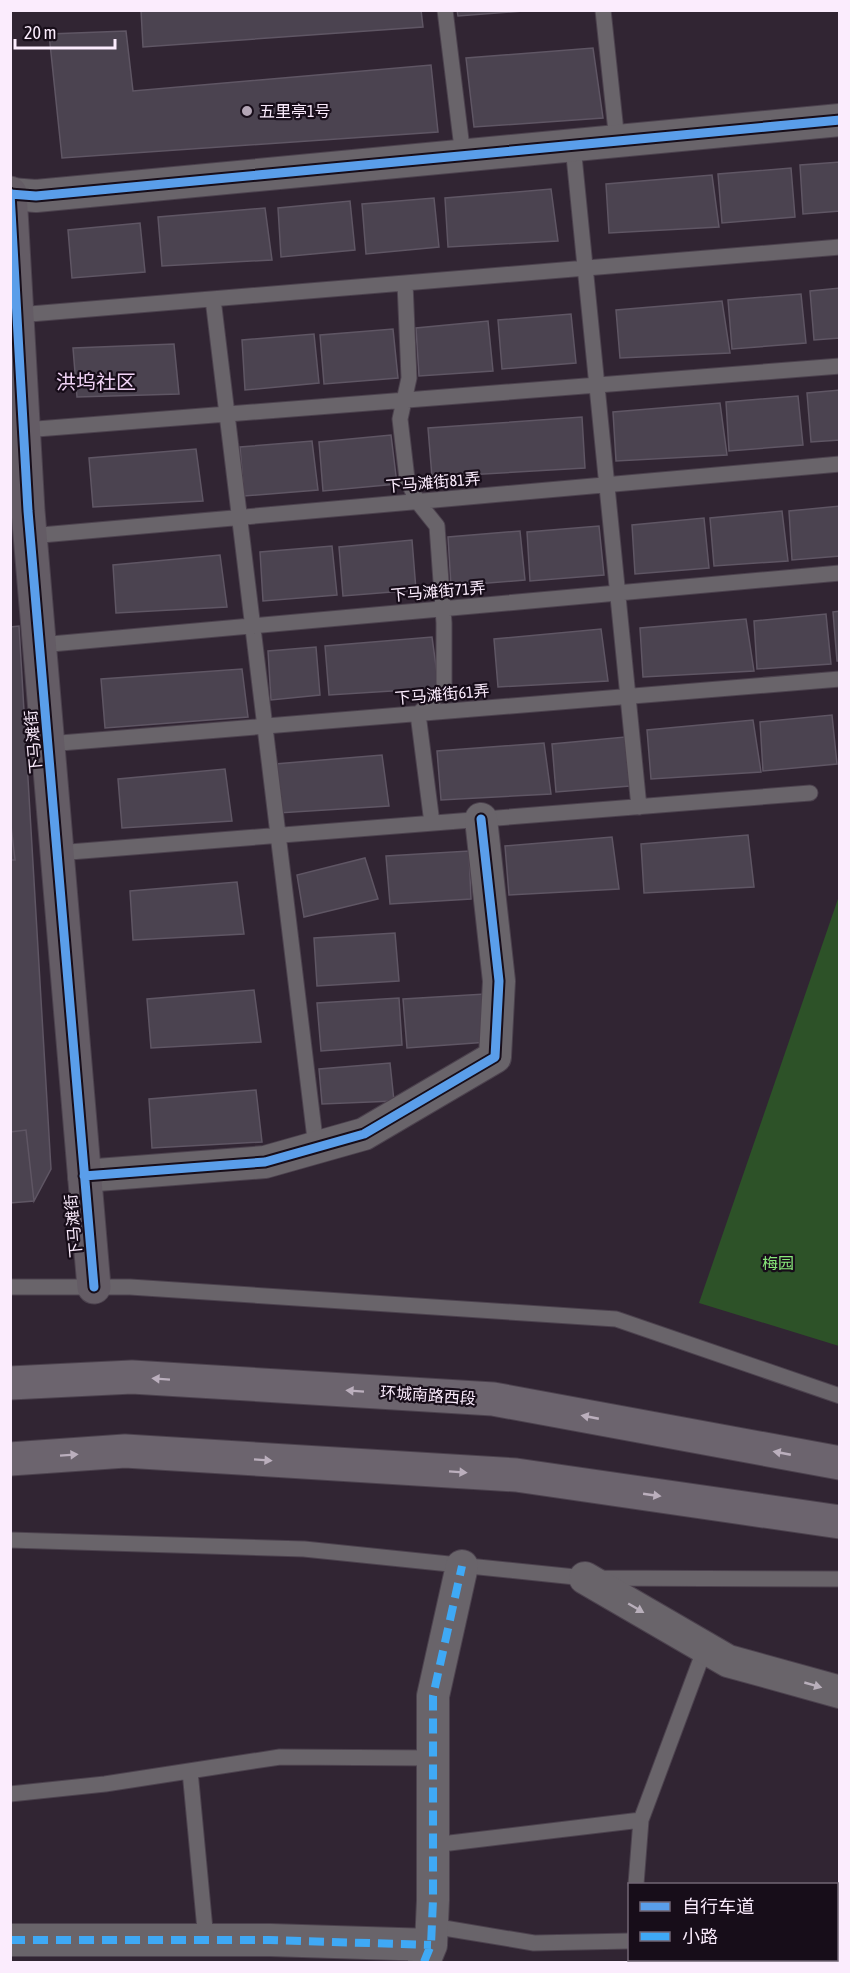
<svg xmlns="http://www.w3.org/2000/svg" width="850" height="1973" font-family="'Asap Condensed','Noto Sans SC',sans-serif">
	<rect width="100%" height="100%" fill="#312533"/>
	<path fill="#2d5228" d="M839,896V1346L699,1303Z"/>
	<path fill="#4b4350" stroke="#5f5664" stroke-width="1.5" d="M141,10H421L423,27L143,47Z
		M457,10H536L458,16Z
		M126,31L133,91L431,65L438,132L62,158L49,34Z
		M593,48L603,118L474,127L466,58Z
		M840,162V211L803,214L800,165Z
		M791,168L795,217L722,223L718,174Z
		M712,175L719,227L609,233L606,184Z
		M551,189L558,241L448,247L445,198Z
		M434,198L439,247L366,254L362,204Z
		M350,201L355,250L281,257L278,208Z
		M265,208L272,260L162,266L158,217Z
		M140,223L145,272L72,278L68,230Z
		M840,288V338L814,340L810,291Z
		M801,294L806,343L732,349L728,300Z
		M722,301L730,353L620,358L616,310Z
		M571,314L576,363L502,369L498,320Z
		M488,321L493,371L419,376L416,328Z
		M393,329L398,378L324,384L320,335Z
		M314,334L319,383L245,390L242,340Z
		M174,344L179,394L77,397L73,348Z
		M840,390V440L811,442L807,393Z
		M798,396L803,445L729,451L726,402Z
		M720,403L727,455L616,461L613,412Z
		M582,417L585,468L432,477L428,428Z
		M391,435L397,484L323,491L319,442Z
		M312,441L318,490L244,496L240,447Z
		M196,449L203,501L93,507L89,458Z
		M840,506V556L792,560L789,511Z
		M782,511L788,561L714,566L710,518Z
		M704,518L709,568L635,574L632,525Z
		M599,526L604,575L530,581L527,532Z
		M520,531L525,580L451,586L448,537Z
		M412,540L416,590L343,596L339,547Z
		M332,546L337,595L263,601L260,552Z
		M220,555L227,607L116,613L113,565Z
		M840,611V661H837L833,612Z
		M826,614L831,664L757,669L754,621Z
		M746,619L754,671L643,677L640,628Z
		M19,626L51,1169L34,1201L26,1130L10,1132V860H15L10,817V627Z
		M601,629L608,681L498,687L494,639Z
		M432,637L439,688L329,695L325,646Z
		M316,647L320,695L271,700L268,651Z
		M242,669L248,717L105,728L101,679Z
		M832,715L837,764L763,771L760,722Z
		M753,720L761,772L651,779L647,730Z
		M625,737L630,786L556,792L552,744Z
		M544,743L551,794L441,800L437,751Z
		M382,755L389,806L278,813L275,764Z
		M225,769L232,821L122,828L118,779Z
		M10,817L15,860H10Z
		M748,835L754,887L644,893L641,844Z
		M612,837L619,889L509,895L505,846Z
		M469,851L471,899L390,904L386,856Z
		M365,858L378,899L304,917L297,875Z
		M237,882L244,934L133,940L130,891Z
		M395,933L399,981L317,986L314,938Z
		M254,990L261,1042L151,1048L147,999Z
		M485,994L488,1042L407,1048L403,999Z
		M399,998L402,1045L321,1051L317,1003Z
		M390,1063L394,1101L322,1104L319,1069Z
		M256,1090L262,1142L152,1148L149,1099Z
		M26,1130L34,1201L10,1203V1132Z"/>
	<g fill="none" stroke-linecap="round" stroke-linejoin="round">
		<defs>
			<path id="lane" d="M445,10L463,156
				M603,10L617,141
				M573,146L639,807
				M405,283L409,378L400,419L407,479L417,501L437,526L444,623V690L418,714L432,823
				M213,299L316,1147
				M18,315L840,247
				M24,430L840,366
				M30,536L840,464
				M40,645L840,573
				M48,744L840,679
				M57,853L810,793
				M10,1287H130L616,1319L840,1396
				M10,1540L304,1549L585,1578L840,1579
				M190,1771L206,1940
				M10,1794L105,1784L280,1757L433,1758
				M433,1845L641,1820
				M636,1884L641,1820L705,1648
				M432,1926L534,1943L630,1941
				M836,1934H840
				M644,1960V1962"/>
			<path id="street" d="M10,194L36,196L840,120
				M84,1176L265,1162L364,1134L495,1057L499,981L481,819
				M585,1578L728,1661L840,1692
				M10,1940H270L431,1945
				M424,1962L431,1945L433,1900V1696L462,1566"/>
			<path id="secondary" d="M10,193L28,511L94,1287"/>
			<path id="primary" d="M10,1383L132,1377L493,1399L840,1463
				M10,1459L125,1451L516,1475L840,1522"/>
		</defs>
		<use href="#lane" stroke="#4c424e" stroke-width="17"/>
		<use href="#street" stroke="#4c424e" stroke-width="34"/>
		<use href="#secondary" stroke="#4c424e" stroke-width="35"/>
		<use href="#primary" stroke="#4c424e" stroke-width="35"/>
		<use href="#lane" stroke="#69646a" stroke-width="15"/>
		<use href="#street" stroke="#69646a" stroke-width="32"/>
		<use href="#secondary" stroke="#645c65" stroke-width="33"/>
		<use href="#primary" stroke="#6c646e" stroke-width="33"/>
		<path stroke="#3fa9f5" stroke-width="8" stroke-dasharray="15 8" stroke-linecap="butt" d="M10,1940H270L431,1945
			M424,1962L431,1945L433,1900V1696L462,1566"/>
		<defs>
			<path id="cycleway" d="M10,193L28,511L94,1287
				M10,194L36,196L840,120
				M84,1176L265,1162L364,1134L495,1057L499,981L481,819"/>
		</defs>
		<use href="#cycleway" stroke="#170d19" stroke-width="13"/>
		<use href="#cycleway" stroke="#5a9eea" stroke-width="9"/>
	</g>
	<defs><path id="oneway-solid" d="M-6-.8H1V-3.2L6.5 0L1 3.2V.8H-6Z" transform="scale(1.5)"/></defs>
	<g fill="#bbafbd">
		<use href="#oneway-solid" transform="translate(161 1379) rotate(-176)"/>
		<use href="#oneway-solid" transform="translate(355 1391) rotate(-176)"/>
		<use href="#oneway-solid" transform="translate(590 1417) rotate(-169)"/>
		<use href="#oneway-solid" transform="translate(782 1453) rotate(-169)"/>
		<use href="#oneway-solid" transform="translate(69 1455) rotate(-4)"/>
		<use href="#oneway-solid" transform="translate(263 1460) rotate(4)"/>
		<use href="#oneway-solid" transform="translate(458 1472) rotate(4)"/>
		<use href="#oneway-solid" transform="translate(652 1495) rotate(8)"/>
	</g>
	<g fill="#b9afbb">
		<use href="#oneway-solid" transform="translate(636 1608) rotate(30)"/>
		<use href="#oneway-solid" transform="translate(813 1685) rotate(16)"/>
	</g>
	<circle fill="#b4a6b6" stroke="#170d19" stroke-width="2" cx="247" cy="111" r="6"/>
	<g text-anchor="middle" stroke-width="4.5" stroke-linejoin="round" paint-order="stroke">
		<g font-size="16" fill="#fbecfd" stroke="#170d19" text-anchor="start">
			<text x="259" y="117">五里亭1号</text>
		</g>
		<g font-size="16" fill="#fbecfd" stroke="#170d19">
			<text transform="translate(433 482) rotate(-5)" y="6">下马滩街81弄</text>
			<text transform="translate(438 591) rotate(-5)" y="6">下马滩街71弄</text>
			<text transform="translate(442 694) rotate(-5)" y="6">下马滩街61弄</text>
			<text transform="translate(33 742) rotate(-95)" y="6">下马滩街</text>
			<text transform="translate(73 1226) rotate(-95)" y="6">下马滩街</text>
			<text transform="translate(428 1395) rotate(4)" y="6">环城南路西段</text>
		</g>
		<g font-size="16" fill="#88e87a" stroke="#170d19">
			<text x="778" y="1269">梅园</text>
		</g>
		<g font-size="20" fill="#f0d3f5" stroke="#170d19">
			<text x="96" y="389">洪坞社区</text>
		</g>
	</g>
	<rect width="850" height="1973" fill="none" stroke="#fbecfd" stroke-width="24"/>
	<rect x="628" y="1883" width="210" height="78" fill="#170d19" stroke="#726674" stroke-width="1.5"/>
	<rect x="640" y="1902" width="30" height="9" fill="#5a9eea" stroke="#726674" stroke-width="1.5"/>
	<text x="682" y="1913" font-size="18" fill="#fbecfd">自行车道</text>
	<rect x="640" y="1932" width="30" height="9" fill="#3fa9f5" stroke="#726674" stroke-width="1.5"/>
	<text x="682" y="1943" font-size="18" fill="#fbecfd">小路</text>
	<path d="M15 39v9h100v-9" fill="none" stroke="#fbecfd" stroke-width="3"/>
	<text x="24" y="39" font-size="18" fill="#fbecfd" stroke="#170d19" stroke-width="4.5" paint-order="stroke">20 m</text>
</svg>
